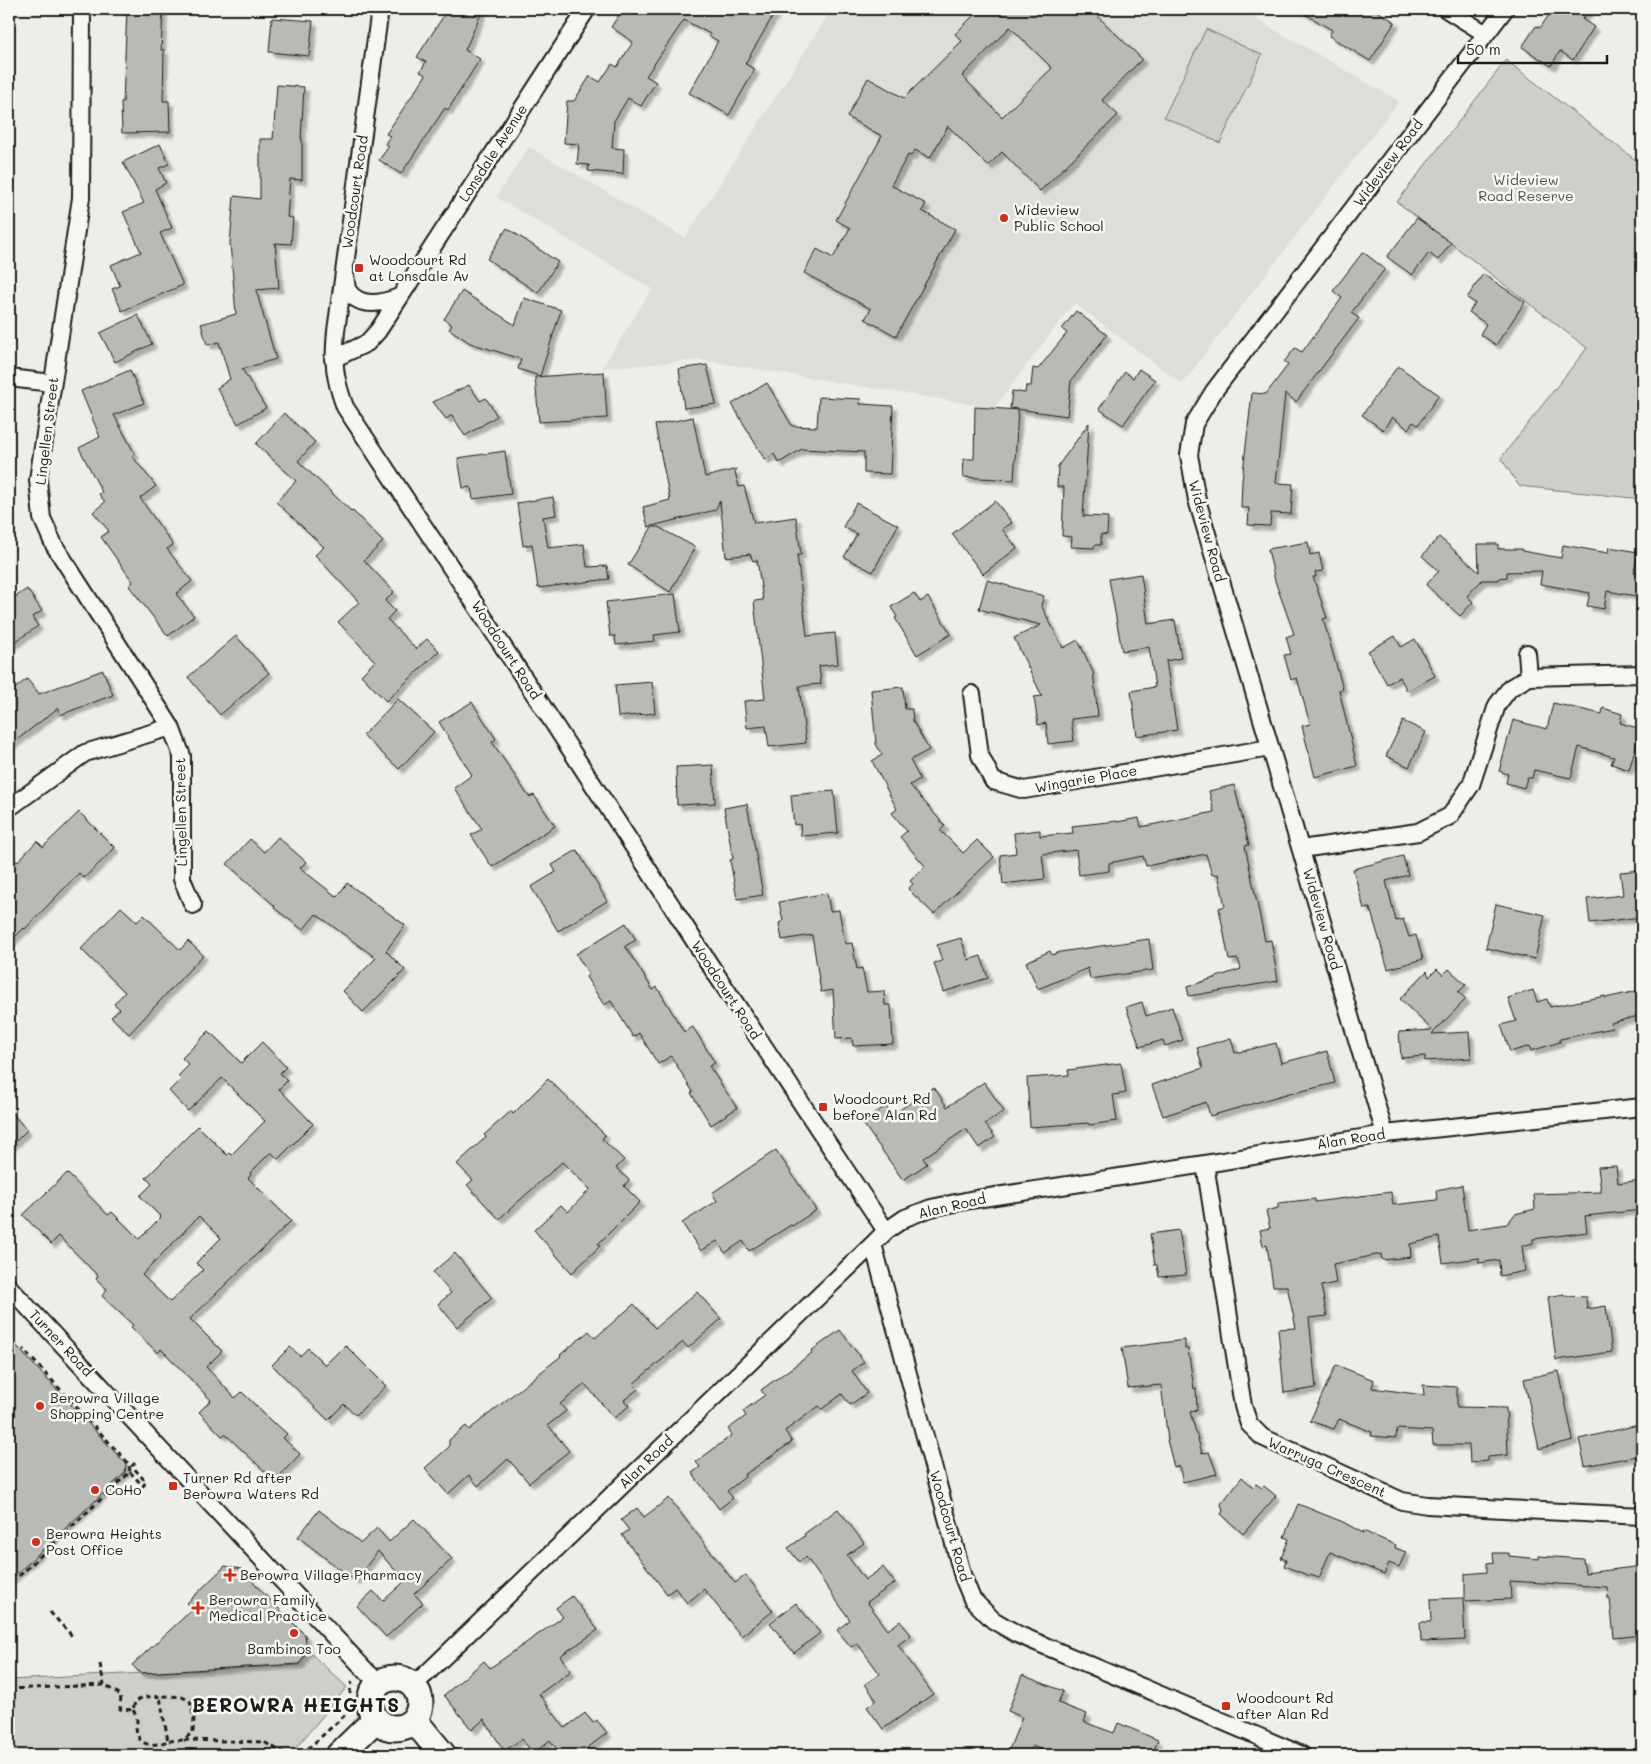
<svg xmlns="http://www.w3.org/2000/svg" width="1651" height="1764" font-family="Mali,sans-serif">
	<defs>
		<filter id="shadow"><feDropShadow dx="4.5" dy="4.5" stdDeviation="1" flood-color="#0004"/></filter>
	</defs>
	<rect width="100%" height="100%" fill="#edede9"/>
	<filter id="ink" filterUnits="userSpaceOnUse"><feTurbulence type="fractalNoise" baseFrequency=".02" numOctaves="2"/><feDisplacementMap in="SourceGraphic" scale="10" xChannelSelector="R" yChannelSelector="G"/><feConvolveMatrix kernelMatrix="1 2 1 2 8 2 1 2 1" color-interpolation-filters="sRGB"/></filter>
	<g filter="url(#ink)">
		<path fill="#ddddda" d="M832,9H1239L1399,101L1182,384L1074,303L994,408L701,360L602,368L652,289L496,197L529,147L685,238Z"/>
		<path fill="#cececb" stroke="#757574" d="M1206,29L1262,55L1220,143L1164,117Z
			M1506,60L1642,165V499L1519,486L1501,458L1587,348L1397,202Z
			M307,1650L347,1687L290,1755H9V1680L300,1665Z"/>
		<path fill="#b9b9b6" stroke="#1c1c1c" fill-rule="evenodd" filter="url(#shadow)" d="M127,9H163L161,50H164L163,101H169L170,132L122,133L121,102H123Z
			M448,9H483L465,50L480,59L448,110L445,108L401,174L379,160L389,146L385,144L390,136L386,134L426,75L420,72L426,62L417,57Z
			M623,9H777L745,64L755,69L729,115L689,93L718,41L709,36L710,34L684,20L646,76L656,82L641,106L628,98L614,121L612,148L624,149L623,174L588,171L589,165L577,164L579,144L564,143L567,101H574L590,76L600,82L612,64L617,67L633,42L611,27Z
			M980,9H1090L1142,59L1102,100L1118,115L1040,191L1002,152L988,166L948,126L930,158L915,150L911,156L908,155L891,185L926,204L922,211L955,229L896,336L865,319L871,309L804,273L817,249L833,258L850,228L836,220L882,136L847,117L868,78L904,98L962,41L955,34ZM1010,27L1052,68L1002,117L962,76Z
			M1297,9H1374L1395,22L1370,61L1329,36L1332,30Z
			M1553,9H1590L1582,19L1594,27L1573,60L1560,51L1551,66L1522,47L1536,26L1540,28Z
			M272,18L313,21L309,56L269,52Z
			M277,85L304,87L301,139H302V180L290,179L287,217L293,218L291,244L275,243L279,288L256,290L276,359L242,369L266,408L238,424L217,388L230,379L219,342L207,345L201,324L236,314L230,243L234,196L260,199V139H273Z
			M160,144L169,164L159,168L166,183L155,189L172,228L160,233L183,285L122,311L112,289L120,286L111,265L141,252L123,212L144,203L123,162Z
			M1417,218L1451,243L1438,260L1429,253L1412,275L1387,257Z
			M507,228L558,262L538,293L487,259Z
			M1363,252L1385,269L1351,313L1359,318L1296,402L1285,393L1276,483L1293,484L1291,514L1271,513L1270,526L1248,525L1249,508H1241L1242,481L1252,393L1266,394L1288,365L1284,362L1295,348L1302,352L1342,298L1333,291Z
			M1483,274L1525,302L1496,345L1480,334L1486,324L1469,312L1475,303L1467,298Z
			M462,291L515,325L524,298L561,310L540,376L518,369L521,359L470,343L449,329L452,325L444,319Z
			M1076,311L1107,335L1071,381L1067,416L1010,408L1012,391L1025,393L1026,386H1031L1033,368L1038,369L1067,333L1062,329Z
			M138,315L152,344L115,362L100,333Z
			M707,365L716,404L684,408L679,369Z
			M1398,366L1439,395L1418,425L1413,422L1408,429L1392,417L1383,430L1362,415Z
			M1139,369L1155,380L1123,425L1099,409L1125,372L1133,378Z
			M130,370L144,403L114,415L135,454L132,456L156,486L140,498L173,545L167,549L192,581L176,594L194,616L168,636L129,586L133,582L101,537L109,531L93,512L105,502L99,494L102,492L79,448L100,437L81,391Z
			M604,372L607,418L539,422L535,377Z
			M767,383L792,426L817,427L819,397L861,399L860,404L893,406L890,474L864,473V452L802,449L779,463L774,454L765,460L732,404Z
			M469,385L480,401L486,398L497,416L465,436L452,415L446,419L433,402Z
			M975,407L1018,410L1014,480L963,477L964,459H974Z
			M284,413L315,442L298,461L352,512L353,511L383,542L364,560L394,592L385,601L395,611L387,619L416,649L427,639L439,651L386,701L361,675L375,661L338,622L359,602L315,555L324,547L276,502L296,481L256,444Z
			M693,417L705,477L737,469L735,472L739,487L744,486L754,523L796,517L801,555H797L807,636L835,633L838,664L819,666L821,684L799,686L806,743L769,747L766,726L747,728L744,701L765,699L754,601L763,600L757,560L753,561L750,554L726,557L720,501L715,510L648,527L643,507L670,500L655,425Z
			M1089,423L1083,516L1108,517L1107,535L1101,534V545H1095L1094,548L1071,547L1072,537L1062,536L1064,487H1057L1058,466Z
			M505,451L511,494L473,499L471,487L463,488L458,458Z
			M553,497L556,515L543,517L548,548L584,544L587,567L607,566L609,579L538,588L532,544L523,546L517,503Z
			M995,501L1012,523L1002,529L1017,548L983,574L952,534Z
			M856,503L898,525L873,572L844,557L857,534L843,527Z
			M652,527H658L695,547L670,592L628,565Z
			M1439,537L1479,572L1478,544H1498V549H1522V551L1561,558L1563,545L1608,553L1609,547L1638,552L1634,572L1640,573L1636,596L1607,591L1604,609L1587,606L1590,593L1540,584L1542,571L1507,572V577L1499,578V580H1482L1467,596L1473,602L1460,616L1426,585L1439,571L1422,556Z
			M1308,542L1310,555L1319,553L1323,571L1315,572L1316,577H1313L1327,618L1323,619L1343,689L1339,690L1357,766L1315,777L1302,726L1310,724L1297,678L1291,680L1284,655L1291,654L1286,637L1294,634L1275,581L1268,549Z
			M1141,574L1148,624L1175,620L1181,658L1166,661L1177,730L1137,736L1131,691L1155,687L1149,647L1122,651L1109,579Z
			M987,580L1044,596L1041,605L1063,648L1078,640L1093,672L1098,716L1071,719L1074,741L1048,744L1046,723L1038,725L1034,697L1042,696L1014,638L1041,625L979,609Z
			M27,589L42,611L32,617L38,626L9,646V601Z
			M914,593L920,602L928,597L951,634L917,655L895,618L897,617L891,607Z
			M675,594L680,632L654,635L655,641L616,645L615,636H610L606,602Z
			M236,636L269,673L220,715L188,677Z
			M1395,636L1401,647L1415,639L1435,676L1407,691L1400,677L1387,684L1368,651Z
			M103,670L113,695L60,715L58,708L9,746V693L27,679L39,694Z
			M652,682L655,713L618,717L615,685Z
			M903,687L905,709H912L913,721L929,750L910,760L920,779L910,785L945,826L940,830L963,853L977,840L994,857L934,914L908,889L913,884L910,881L925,866L900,837L907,831L892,813L897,809L872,761L882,755L876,744L871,690Z
			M398,699L434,732L399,769L363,735Z
			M472,702L496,739L492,742L529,797L534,795L555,826L492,867L471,835L482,829L454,788L472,775L439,722Z
			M1553,703L1602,714L1603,708L1622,714L1620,723L1641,729L1629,770L1611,764L1614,757L1579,747L1571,778L1534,770L1532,778H1527L1524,788L1506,783L1508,774L1499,771L1513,720L1547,729Z
			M1403,721L1426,732L1409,767L1386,756Z
			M713,765L715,803L677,805L676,767Z
			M1234,785L1249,845L1245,846L1265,941L1271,940L1278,981L1189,996L1187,987L1241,969L1238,959L1229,960L1219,908L1225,906L1218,874L1212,875L1206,854L1146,866L1143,856L1109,863V871L1079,875L1076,850L1042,854L1045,879L1003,884L1000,855L1016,853L1014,833L1040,830V836L1073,833L1072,826L1117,821V822L1139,818L1141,827L1214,812L1209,791Z
			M834,791L838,833L801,836L800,824L794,825L791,795Z
			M747,804L763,895L737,899L730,860L733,859L724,808Z
			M79,812L115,848L84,878L79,873L25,929L24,928L9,943V854L17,862L37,841L43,847Z
			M278,837L306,862L300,868L337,897L347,883L405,925L386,951L405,970L363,1012L343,991L376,958L316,914L303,930L274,908L275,906L227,864L250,839L264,852Z
			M577,850L607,901L558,931L531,887L556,872L552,865Z
			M1403,856L1408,875L1386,881L1396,921L1403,919L1409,937L1416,935L1423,959L1388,969L1370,908L1364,909L1353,869Z
			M1642,870V917L1590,923L1587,899L1623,895L1620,872Z
			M827,893L830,911L839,910L845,944L852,943L857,969L862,968L867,992L884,991L885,1005H891L893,1044L853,1046L852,1038L836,1039L833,990L821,992L812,935L782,940L779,923L783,921L779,902Z
			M1496,904L1545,915L1535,959L1486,948Z
			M121,907L137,922L144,915L180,950L188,941L203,955L129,1034L111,1017L120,1009L114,1004L125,992L81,949Z
			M626,923L636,940L625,946L653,990L657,987L684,1032L693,1027L715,1063L709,1066L737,1108L711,1125L691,1093L693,1092L671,1056L658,1064L639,1033L633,1037L611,1001L604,1005L586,977L589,974L576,954Z
			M961,938L968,960L981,956L988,978L943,992L934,963L942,961L937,945Z
			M1149,939L1153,970L1090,979L1088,968L1038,989L1026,962L1050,951L1052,955L1060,952Z
			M1437,969L1443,975L1449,969L1466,985L1458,992L1466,999L1432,1034L1469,1032L1471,1058L1425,1061V1056L1401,1058L1399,1032L1432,1030L1400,999L1427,971L1429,977Z
			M1533,990L1537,1002L1547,999L1550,1007L1605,996V998L1642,990V1015L1611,1023L1612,1028L1560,1039V1042L1531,1051L1530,1046L1510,1052L1501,1025L1516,1021L1508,998Z
			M1142,1002L1146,1016L1172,1007L1183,1040L1165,1046L1163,1040L1140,1047L1126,1007Z
			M209,1031L241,1063L262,1042L286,1067L280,1073L287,1081L279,1089L313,1124L278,1159L271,1152L250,1173L251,1175L248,1178L291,1221L190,1319L222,1351L206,1367L235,1398L242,1392L274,1424L275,1423L287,1434L283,1438L300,1454L275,1481L225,1434L222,1436L199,1412L211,1400L161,1349L158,1353L131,1327L133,1325L102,1296L107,1289L96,1279L98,1276L59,1236L51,1244L23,1215L67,1173L108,1215L112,1212L139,1239L161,1217L140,1196L152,1184L146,1178L198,1126L227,1155L229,1153L231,1155L265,1121L222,1078L188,1111L169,1091L181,1079L178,1076L189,1065L182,1058ZM199,1216L221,1238L196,1263L203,1270L170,1302L142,1275Z
			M1231,1038L1235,1053L1276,1043L1281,1063L1327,1051L1335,1083L1294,1093L1293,1092L1210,1116L1206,1102L1163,1116L1152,1085L1203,1068L1197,1048Z
			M1121,1063L1126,1093L1113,1095L1117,1121L1089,1125L1088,1123L1030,1127L1027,1078L1069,1075L1068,1070Z
			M548,1079L605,1135L602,1139L624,1160L616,1168L629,1180L624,1186L640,1202L598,1244L600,1246L572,1273L534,1230L561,1205L568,1212L590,1189L562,1162L499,1219L467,1185L473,1180L457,1164L486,1137L484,1135L511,1111L513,1114Z
			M984,1082L1004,1111L985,1124L995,1137L979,1148L966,1129L923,1158L927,1164L903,1180L862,1122L886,1106L892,1115L934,1087L947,1107Z
			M9,1110L27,1130L9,1148Z
			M776,1150L816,1210L792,1226L791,1225L749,1251L743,1241L725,1253L717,1241L701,1251L682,1223L717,1201L712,1193Z
			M1616,1166L1618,1183L1642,1180V1210L1585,1216L1587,1232L1533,1239V1243L1522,1246L1525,1271L1500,1276L1499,1260L1479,1263V1258L1443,1263L1439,1237L1410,1244L1411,1257L1382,1260L1381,1254L1333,1264L1336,1283L1321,1286L1327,1316L1309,1318L1316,1388L1284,1393L1278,1329L1296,1328L1287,1286H1273L1267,1245L1263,1246L1260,1230L1270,1228L1266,1211L1278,1208V1203L1315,1199V1202L1391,1192L1393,1205L1437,1200L1436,1190L1462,1185L1468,1230L1507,1224L1515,1214L1535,1209L1534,1194L1601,1192L1598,1167Z
			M1179,1230L1186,1275L1159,1277L1157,1265H1155L1150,1234Z
			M455,1253L492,1298L457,1327L438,1304L451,1293L433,1272Z
			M697,1292L721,1319L688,1348L683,1342L633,1384L638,1389L624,1400L629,1406L614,1418L585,1384L560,1404L566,1411L548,1425L569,1451L529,1483L508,1459L478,1486L469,1475L448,1494L425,1468L449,1447V1440L466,1426L469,1430L561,1356L560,1355L589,1331L595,1338L634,1304L655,1328Z
			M1564,1294L1565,1296L1586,1297L1587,1309L1606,1306L1612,1352L1556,1360L1548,1297Z
			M840,1330L864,1362L852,1371L867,1393L850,1405L842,1394L822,1409L819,1406L785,1431L792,1442L744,1475L745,1477L727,1491L733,1498L719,1509L692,1473L700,1467L696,1462L732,1435L728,1429L746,1416L743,1411L765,1395L761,1390L812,1353L811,1351Z
			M9,1338L126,1464L125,1473L9,1581Z
			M1185,1340V1349H1188L1194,1389L1196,1388L1197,1410L1190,1412L1202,1453L1209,1452L1217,1474L1183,1482L1179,1466L1174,1467L1167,1440H1168L1161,1385L1128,1388L1122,1348Z
			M345,1345L386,1386L356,1415L344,1404L328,1420L272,1365L290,1347L300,1356L308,1348L325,1365Z
			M1336,1365L1374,1380L1372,1388L1424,1395L1423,1385L1457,1387V1407L1506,1408L1508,1455L1488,1457V1461L1470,1463L1469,1445H1433L1432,1431L1397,1429L1396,1438L1371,1436L1372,1432L1339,1419L1334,1429L1310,1421Z
			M1559,1371L1573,1440L1539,1449L1524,1379Z
			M1642,1424V1455L1585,1466L1579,1439Z
			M1242,1477L1253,1487L1256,1484L1262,1488L1264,1486L1276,1496L1243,1534L1221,1514L1223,1511L1221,1504Z
			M669,1498L735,1583L746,1575L773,1611L741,1636L704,1589L687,1603L675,1588L667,1594L622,1535L629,1530L621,1520L637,1508L644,1517Z
			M1298,1504L1343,1522L1363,1533V1531L1396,1545L1395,1548L1406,1552L1399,1567L1389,1563L1384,1574L1330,1552L1319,1578L1310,1575V1576L1284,1566L1286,1560L1281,1558L1289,1539L1284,1537Z
			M838,1509L864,1543L847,1555L865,1580L883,1567L895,1583L867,1602L888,1630L900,1621L911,1635L898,1645L933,1694L883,1729L867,1707L876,1700L865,1684L880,1674L857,1643L851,1647L837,1630L850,1620L806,1557L799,1562L788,1548L805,1536L804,1534Z
			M319,1510L361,1543L377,1528L389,1542L414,1519L452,1559L414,1594L423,1603L386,1637L357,1606L373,1591L383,1601L405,1581L378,1551L355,1581L298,1537Z
			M1493,1553H1509V1556L1539,1559V1556L1583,1559L1585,1573L1642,1566V1635L1614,1638L1610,1599H1608L1607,1587L1510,1581L1511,1599L1465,1601V1574L1487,1572V1563L1494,1562Z
			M225,1566L242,1569L245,1572L263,1593L305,1635L307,1650L300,1664L140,1673L132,1665L193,1609L187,1603Z
			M572,1596L598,1630L560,1656L571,1671L539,1694L565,1728L585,1713L593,1723L597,1720L607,1733L586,1749L591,1755H561L550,1740L533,1754L522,1739L504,1751L484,1719L472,1730L444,1695L484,1661L490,1668L563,1617L556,1608Z
			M1463,1598L1465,1640L1421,1642L1420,1622H1431L1430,1599Z
			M796,1603L820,1633L794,1653L770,1623Z
			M1022,1675L1063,1691L1058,1703L1087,1714L1084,1722L1114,1733L1118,1723L1158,1740L1152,1755H1056L1032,1746L1028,1755H1007L1022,1717L1008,1711Z"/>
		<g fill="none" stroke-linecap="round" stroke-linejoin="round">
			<defs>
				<path id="minor" d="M82,9L81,198L38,480L42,518L54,545L171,727L182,756V879L193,905
					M380,9L336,331C333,363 334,377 345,407L539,701L712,968L886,1231
					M1446,9L1486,34
					M345,275C346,280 346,287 348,291C361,309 383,303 399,297
					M333,359L367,343L378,331L587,9
					M9,378L52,383
					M1527,653L1529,677
					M972,694L980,755L993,781L1024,790L1270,748
					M9,808L85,753L171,727
					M1301,849L1418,832L1450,816L1471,785L1497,705L1510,688L1529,677L1642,674
					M1385,1134L1197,500L1189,455L1194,424L1214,391L1505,9
					M1205,1164L1243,1406L1249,1424L1262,1437L1402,1501L1427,1505L1642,1516
					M873,1244L963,1577L972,1599L993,1620L1017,1634L1302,1755
					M9,1287L368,1673L380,1683
					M413,1685L426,1674L873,1244L886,1231L905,1218L931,1208L970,1200L1205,1164L1385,1134L1642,1107"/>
				<path id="primary" d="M370 1703a25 25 0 1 1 50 0a25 25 0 1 1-50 0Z
					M413,1721L419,1726L443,1755
					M339,1755L376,1719"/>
			</defs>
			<use href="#minor" stroke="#1c1c1c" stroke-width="20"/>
			<use href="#primary" stroke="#1c1c1c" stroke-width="29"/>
			<path stroke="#1c1c1c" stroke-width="3" stroke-dasharray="5 4" stroke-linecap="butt" d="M130,1472L143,1486L146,1482L132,1466L135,1463
				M19,1576L130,1472L129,1464L23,1349
				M50,1612L73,1637
				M100,1664L104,1685
				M9,1689L104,1685L121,1695L120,1709L133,1710L135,1702L143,1697L170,1696L182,1697L190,1701L194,1718L193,1732L183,1740L168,1741
				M133,1710C141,1723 134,1723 137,1733C141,1749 158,1745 168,1741L160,1697
				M184,1740L264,1742L287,1755
				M301,1755L344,1716L347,1709L352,1682"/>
			<use href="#minor" stroke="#f6f6f2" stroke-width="16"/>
			<use href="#primary" stroke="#f6f6f2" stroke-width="25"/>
		</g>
	</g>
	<g fill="#c8321e" stroke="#f6f6f2" stroke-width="2">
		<circle cx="1004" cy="218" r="5"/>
		<rect x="354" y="263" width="10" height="10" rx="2.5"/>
		<rect x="818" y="1102" width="10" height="10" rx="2.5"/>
		<circle cx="40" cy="1406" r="5"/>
		<rect x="168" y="1481" width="10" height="10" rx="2.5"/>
		<circle cx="95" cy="1490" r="5"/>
		<circle cx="36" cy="1542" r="5"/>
		<path d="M227.5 1567.5h5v5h5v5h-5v5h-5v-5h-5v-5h5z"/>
		<path d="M195.5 1600.5h5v5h5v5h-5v5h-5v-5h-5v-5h5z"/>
		<circle cx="294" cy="1633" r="5"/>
		<rect x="1221" y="1701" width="10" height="10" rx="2.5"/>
	</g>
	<g text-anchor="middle" stroke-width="5" stroke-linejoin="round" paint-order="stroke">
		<g font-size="14" fill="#1c1c1c" stroke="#f6f6f2">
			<text transform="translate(493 153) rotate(-57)" y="5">Lonsdale Avenue</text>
			<text transform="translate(1388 163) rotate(-53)" y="5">Wideview Road</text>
			<text transform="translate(355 192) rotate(-82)" y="5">Woodcourt Road</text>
			<text transform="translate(47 431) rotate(-83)" y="5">Lingellen Street</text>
			<text transform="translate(1207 531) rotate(75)" y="5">Wideview Road</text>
			<text transform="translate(506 650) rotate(57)" y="5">Woodcourt Road</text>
			<text transform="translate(1086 779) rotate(-10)" y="5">Wingarie Place</text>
			<text transform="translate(181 812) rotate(-91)" y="5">Lingellen Street</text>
			<text transform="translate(1322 919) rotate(74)" y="5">Wideview Road</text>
			<text transform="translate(726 990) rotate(57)" y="5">Woodcourt Road</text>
			<text transform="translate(1351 1139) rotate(-9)" y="5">Alan Road</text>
			<text transform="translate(952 1206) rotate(-13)" y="5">Alan Road</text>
			<text transform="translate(61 1343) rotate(47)" y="5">Turner Road</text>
			<text transform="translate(646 1462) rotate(-44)" y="5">Alan Road</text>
			<text transform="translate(1327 1467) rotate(24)" y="5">Warruga Crescent</text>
			<text transform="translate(950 1526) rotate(74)" y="5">Woodcourt Road</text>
		</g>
		<g font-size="14" fill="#515151" stroke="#f6f6f2">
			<text x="1526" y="185">Wideview<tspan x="1526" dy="16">Road Reserve</tspan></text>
		</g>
		<g font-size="14" fill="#1c1c1c" stroke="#f6f6f2" text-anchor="start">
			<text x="1014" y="215">Wideview<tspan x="1014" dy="16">Public School</tspan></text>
			<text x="369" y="265">Woodcourt Rd<tspan x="369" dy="16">at Lonsdale Av</tspan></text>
			<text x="833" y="1104">Woodcourt Rd<tspan x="833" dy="16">before Alan Rd</tspan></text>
			<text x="50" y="1403">Berowra Village<tspan x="50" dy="16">Shopping Centre</tspan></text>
			<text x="183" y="1483">Turner Rd after<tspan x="183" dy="16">Berowra Waters Rd</tspan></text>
			<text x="105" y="1495">CoHo</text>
			<text x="46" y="1539">Berowra Heights<tspan x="46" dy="16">Post Office</tspan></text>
			<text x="240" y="1580">Berowra Village Pharmacy</text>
			<text x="209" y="1605">Berowra Family<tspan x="209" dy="16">Medical Practice</tspan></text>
			<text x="294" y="1654" text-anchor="middle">Bambinos Too</text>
			<text x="1236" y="1703">Woodcourt Rd<tspan x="1236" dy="16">after Alan Rd</tspan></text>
		</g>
		<g font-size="19" font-weight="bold" letter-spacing="1" fill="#1c1c1c" stroke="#f6f6f2">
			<text x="296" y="1712">BEROWRA HEIGHTS</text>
		</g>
	</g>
	<rect width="1651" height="1764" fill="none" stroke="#f6f6f2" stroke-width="30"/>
	<rect x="15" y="15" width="1621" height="1734" fill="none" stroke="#1c1c1c" stroke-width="2" filter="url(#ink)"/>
	<path d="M1458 55v8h149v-8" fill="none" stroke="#1c1c1c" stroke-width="2.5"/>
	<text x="1466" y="55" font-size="15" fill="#1c1c1c" stroke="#f6f6f2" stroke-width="4" paint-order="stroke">50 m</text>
</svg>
